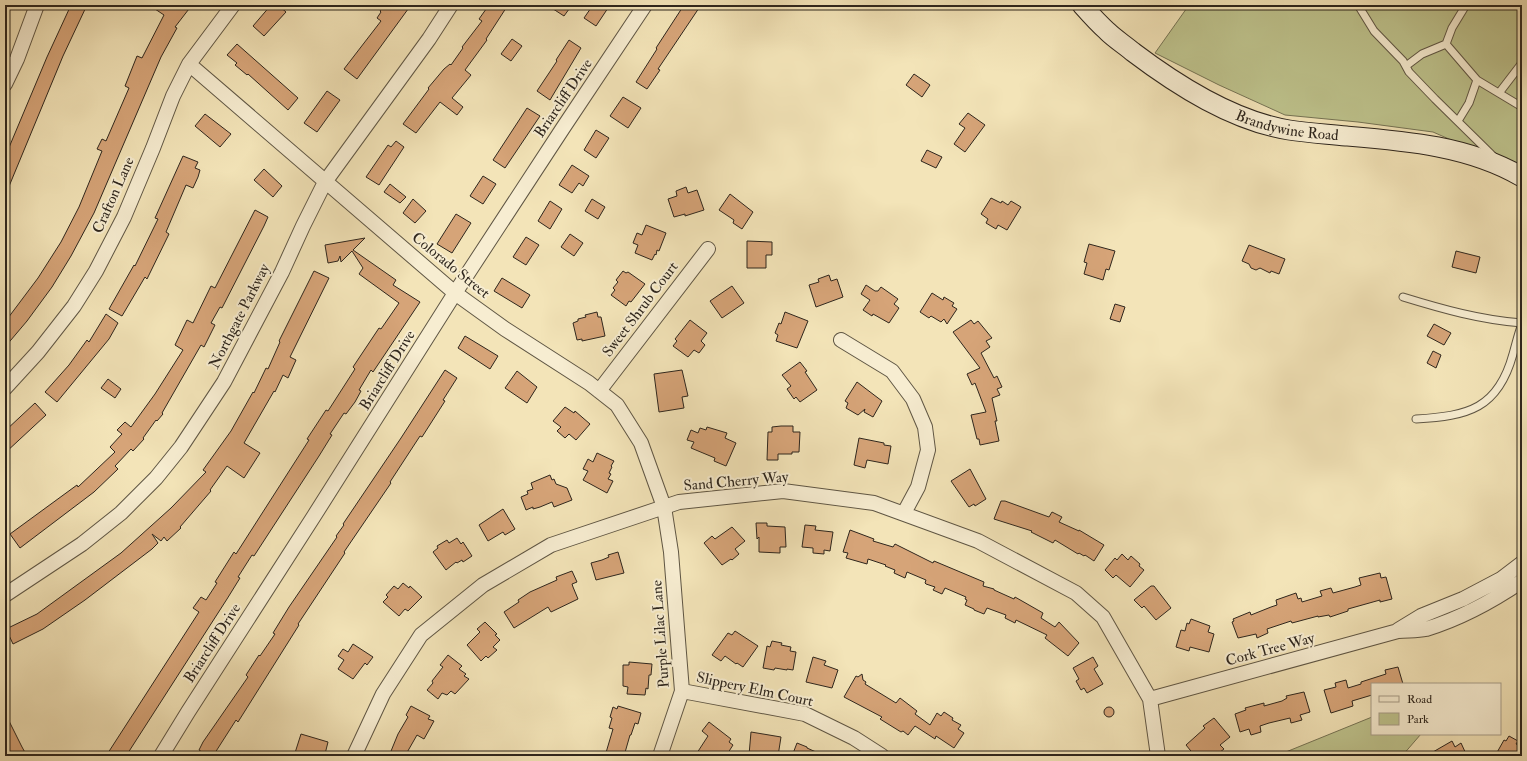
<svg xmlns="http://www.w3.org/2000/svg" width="1527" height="761" font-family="'IM FELL Double Pica',serif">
	<rect width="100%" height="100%" fill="#f3e4b8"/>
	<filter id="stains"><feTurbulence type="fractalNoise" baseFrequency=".005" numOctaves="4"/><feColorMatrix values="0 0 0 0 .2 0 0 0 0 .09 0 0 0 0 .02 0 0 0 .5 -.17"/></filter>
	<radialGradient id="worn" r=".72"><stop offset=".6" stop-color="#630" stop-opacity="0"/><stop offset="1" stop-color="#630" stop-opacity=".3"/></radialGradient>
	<path fill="#bec38d" stroke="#767455" d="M1189,5H1522V171L1433,132L1358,122L1285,115L1219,85L1155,53Z
		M1372,717V734H1421L1402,756H1276Z"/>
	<path fill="#d6a478" stroke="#2e261d" d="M71,5H87L63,56L5,196V157L47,57Z
		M149,5H192L175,27L177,28L161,57L94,213L71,256L52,287L27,321L5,347V322L38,278L61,242L79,207L102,151L97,149L102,139L106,141L129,88L125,86L137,56L142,58L164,15Z
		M271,5H278L286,12L264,36L253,26Z
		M384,5H411L357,79L344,69L381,21L377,18L381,12L380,11Z
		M489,5H508L486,39L487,40L465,70L471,75L452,98L463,107L457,115L440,102L416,133L403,124L429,89L428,88L444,69L450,64L451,65L463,48L462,47L482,21L479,19Z
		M547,5H572L564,16Z
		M593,5H610L596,26L584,18Z
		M684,5H701L658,69L660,70L647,89L636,82L657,49L656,48Z
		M512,39L522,46L511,61L501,54Z
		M569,40L581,48L550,100L537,91L557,61L556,60Z
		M237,44L298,98L288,110L248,74L247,75L235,65L237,63L227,55Z
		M914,74L930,85L922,97L906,85Z
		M327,91L340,100L317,132L304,123Z
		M623,97L641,108L628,128L610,116Z
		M527,108L540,116L505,168L493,160Z
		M968,113L985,125L965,152L954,144L965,128L959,124Z
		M205,114L231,134L220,147L195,126Z
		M596,130L609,138L596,158L584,150Z
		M396,141L404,147L379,185L366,177L388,145L391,147Z
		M927,150L942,157L936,168L921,161Z
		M183,156L198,162L195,168L200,170L198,177L193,188L186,185L166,232L169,234L147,279L145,277L122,316L109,309L134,265L135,266L158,219L155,218Z
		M572,165L589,176L583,186L579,183L572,193L559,185Z
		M264,169L282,186L273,197L254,180Z
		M483,176L496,184L483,204L470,196Z
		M390,184L406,197L400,203L384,192Z
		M686,187L688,193L697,190L704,210L685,216V214L674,217L668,199L677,196L676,191Z
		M730,194L753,212L742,229L733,223L734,220L719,210Z
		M991,198L1001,203L1002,201L1008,205L1011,201L1021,207L1007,230L998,225L996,229L986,223L988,219L981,214Z
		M413,199L426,211L415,223L403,213Z
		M592,199L605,207L598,219L585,211Z
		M550,201L562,209L550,229L538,221Z
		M255,210L268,217L264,226L222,308L220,307L211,323L215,325L204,347L201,345L162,413L163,414L157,421L156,420L143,438L144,439L133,451L131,449L115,466L118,469L94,492L20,548L10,534L77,485L78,487L115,452L110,447L122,434L117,430L125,422L131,427L155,394L183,350L175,345L187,320L193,323L211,286L215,288Z
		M456,214L471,223L452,253L437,244Z
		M646,225L666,233L659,251L657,250L656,255L655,254L652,260L635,253L638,245L633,243L637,233L642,235Z
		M570,234L583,243L574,256L561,247Z
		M526,237L539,245L526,265L513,257Z
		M365,238L353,250L396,280L393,285L420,302L373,372L371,370L359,390L361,391L355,402L346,414L344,413L330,434L332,435L319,456L254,556L252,555L238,577L240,578L227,599L126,756H106L199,612L193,608L201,597L206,600L217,583L215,582L234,552L236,554L309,440L307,439L326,410L328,411L355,369L353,367L379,328L381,329L399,303L359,274L363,268L352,251L341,262L340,256L338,261L328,263L325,245Z
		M747,241L772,242V255H766V268H747Z
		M1089,244L1115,251L1109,270L1106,269L1103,280L1084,274L1087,263L1084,262Z
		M1249,245L1285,259L1279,274L1271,271L1270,273L1260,268L1256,270L1251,268L1249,264L1242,261Z
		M1456,251L1480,257L1476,273L1452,267Z
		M314,271L329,278L290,357L296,360L288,378L283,375L275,392L274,391L244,443L260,453L244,478L227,466L210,490L211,491L180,527L181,528L167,541L164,537L161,541L152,534L158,543L152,549L85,600L43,629L13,644L6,629L37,614L121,553L171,508L206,472L203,470L231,431L253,392L254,393L266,368L268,369L280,342L279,341Z
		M623,271L626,273L628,272L645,284L631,302L629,301L626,306L611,295L615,290L613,288L618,282L616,280Z
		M829,275L831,281L837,279L843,297L816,307L809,285L819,282L818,279Z
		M502,278L530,295L522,308L494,291Z
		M866,285L875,291H878L881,287L898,299L894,304L899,308L889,323L873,314L872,316L863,310L870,300L861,294Z
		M732,286L744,303L722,318L710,301Z
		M932,293L943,300L944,297L954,303L952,306L957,309L947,324L944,319L941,322L931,316L929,318L920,312Z
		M1115,304L1125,307L1120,322L1110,319Z
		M597,312L598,317H601L605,336L582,341V339L577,340L573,323L578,321V319L586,317L585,315Z
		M785,312L808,321L797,348L776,341L778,335L775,333L779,323L781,324Z
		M106,314L118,323L109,339L57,402L45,392L69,365L87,340L89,342Z
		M690,320L707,333L701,341L705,345L699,353L694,350L688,357L673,346L677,341L675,339Z
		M971,320L974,324L978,321L992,338L986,341L990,347L981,353L994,378L997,376L1002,387L997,389L1000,395L992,398L997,421H995L999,441L980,445L979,439H977L971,415L986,412L975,383L972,385L967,374L980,368L953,332Z
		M1434,324L1451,333L1444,345L1427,336Z
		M465,336L498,356L490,369L458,348Z
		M1433,351L1441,355L1436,368L1427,363Z
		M800,362L807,371L805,372L817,390L800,402L796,397L794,399L787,389L791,386L782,375Z
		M445,370L457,378L443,400L445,401L422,437L420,436L390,482L391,483L344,552L345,553L298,624L299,625L238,722L236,720L213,756H208L199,750L203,742L248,677L246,675L259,655L260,656L275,634L273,633L289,607L337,537L336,536L344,525L343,524L401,438Z
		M682,370L688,396L682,397L684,408L659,412L654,374Z
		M517,371L537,387L527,403L505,388Z
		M108,379L121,389L115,398L101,388Z
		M857,382L882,401L873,417L864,412L865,409L858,415L846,408L848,403L845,401Z
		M35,403L46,415L5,453V431Z
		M565,407L574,413L575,411L590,424L576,440L569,434L565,438L557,431L561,427L553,421Z
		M781,426H793V432H800L799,452H792V454H778V460H767L768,432H772V427Z
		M707,427L727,433L725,438L736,443L726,466L714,461L715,458L691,448L694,442L687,440L691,430L698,433L700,428L706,430Z
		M859,438L884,443V445L891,446L888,464L867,460L865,468L854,465Z
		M597,453L614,461L611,466L612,467L609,473L611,474L608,479L613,481L607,493L583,480L588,471L583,469L588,459L593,462Z
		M970,469L986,499L975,506L974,504L969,507L951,481Z
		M550,475L552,480L554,479L556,484L567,488L572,500L554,507L552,502L540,507L533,509V507L526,510L521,497L528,494L527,491L533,489L531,483Z
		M1001,501H1005L1049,517L1052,512L1062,517L1059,522L1079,531V530L1104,545L1094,561L1085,555L1084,556L1079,553L1078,554L1055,540L1053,543L1031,532L1032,531L994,519Z
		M503,509L515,529L505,535L503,532L488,541L479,525Z
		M756,523H767V526L785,527L786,547H780V553L759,552V537L757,539Z
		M805,525L816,526L815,530L833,532L830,551L824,550V554L813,553V548L802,547Z
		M732,527L745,541L735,549L739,554L732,560L731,559L722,565L704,543L712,536L715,539Z
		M850,530L874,539L873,541L893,547L895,544L933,563L934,561L984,582L983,586L994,589V590L1014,599L1015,597L1043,613L1041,618L1055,627L1059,622L1079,643L1068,656L1045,638L1047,635L1016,620L1015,623L1005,618L1006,615L987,608L984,614L974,610V609L965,605L967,600L965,599L966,597L945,588L942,594L933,590L935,587L926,584L925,583L926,580L907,572L905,578L894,573L895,570L885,566L886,565L868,559L867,564L846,558L848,553L843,552Z
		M457,538L461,544L463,542L472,556L463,562L462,560L457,563L456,562L446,570L433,552L438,548L437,546L447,540L449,543Z
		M618,552L624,573L596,580L591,563L602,560L609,557L608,555Z
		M1122,554L1128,560L1131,556L1140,564L1139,566L1144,570L1130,587L1116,575L1113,578L1105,570L1115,558L1117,560Z
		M572,571L577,582L572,584L573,587L578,599L551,612L548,607L514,628L504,612L519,602L518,600L530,592L557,580L556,577Z
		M1380,573L1381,578L1386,577L1392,599L1380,602V600L1348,609V611L1330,617L1329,615L1318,617V616L1292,623L1291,621L1267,629L1268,633L1257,638L1256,634L1238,638L1232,622L1234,621L1233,619L1250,612L1251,615L1271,607L1277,605L1276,600L1296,593L1298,599L1301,598L1302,602L1322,596L1320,591L1331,588L1333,593L1355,587L1361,585L1359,578Z
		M403,583L409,588L410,586L422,597L408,611L405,609L399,616L383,602L388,597L386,595L394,586L398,589Z
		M1151,586H1154L1171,608L1156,620L1144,606L1142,608L1134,600Z
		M1191,619L1210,626L1208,632L1214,634L1209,652L1190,647L1189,651L1176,647L1181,630L1185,631L1187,623L1189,624Z
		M485,622L497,634L495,635L500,640L493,647L497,650L488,658L486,656L481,661L467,645L480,632L477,629Z
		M735,631L758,646L743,667L737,663L736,664L725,656L721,661L712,655L728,633L732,635Z
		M772,641L782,643L781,645L791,647L790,651L796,652L793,670L787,669V670L775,668L774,670L763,668L767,646L770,647Z
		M353,644L373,657L367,665L365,663L353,679L338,669L344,660L338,656L343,649L348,652Z
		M448,655L462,666L459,669L466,674L464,676L469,679L455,694L451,691L447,695L442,693L438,699L427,690L433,683L432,681L443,667L440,665Z
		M813,657L826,661L824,665L838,670L832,688L806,682Z
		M1093,657L1098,666L1094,669L1103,684L1087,693L1084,688L1081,690L1076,681L1079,679L1073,668Z
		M629,662L652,664L651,675H649L648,689L646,688L645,695L627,694L628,687L623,686V665H629Z
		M1398,667L1403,684H1372V695L1352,701L1353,706L1331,713L1324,690L1336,687L1335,683L1346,680L1348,688L1361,684V682L1386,674L1385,670Z
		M862,674L863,680L866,682L865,684L896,703L900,698L917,711L915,714L930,725L937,713L941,716L944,712L953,718L952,720L961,725L958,729L964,733L954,748L936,736L935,739L915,726L908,735L903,731L901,732L880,719L882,717L844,697L856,676L858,677Z
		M1304,692L1310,712L1300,715L1302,720L1291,723L1290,718L1269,723L1260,726L1261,732L1251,735L1249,729L1240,732L1235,714L1246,710L1245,708L1264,703V706L1282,701L1287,698L1286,696Z
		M411,706L430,716L428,719L434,721L424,739L417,735L405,756H389L398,734L408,717L406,715Z
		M618,706L641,713L638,724L635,723L631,735H630L624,756H605L613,729L609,728L612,718L610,717L613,707L617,709Z
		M1104 712a5 5 0 1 1 10 0a5 5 0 1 1-10 0Z
		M5,713L22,747L27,756H8L5,750Z
		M1214,718L1230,737L1220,745L1224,749L1215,756H1195L1186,745L1205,728L1203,726Z
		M709,722L731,739L729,742L733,745L726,756H695L708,736L702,731Z
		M751,732L781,737L778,756L749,755Z
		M301,734L328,742L325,754L321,753L320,756H294Z
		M1509,736L1518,741L1516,744L1522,747V756H1495L1504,740L1506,741Z
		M1452,741L1455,747L1461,743L1467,756H1426Z
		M797,743L807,747V748L825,756H792Z"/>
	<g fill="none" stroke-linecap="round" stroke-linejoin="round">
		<defs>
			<path id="lane" d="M1358,5L1374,31L1403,61L1409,72L1435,99L1495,158
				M1446,44L1477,80L1522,107
				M1406,66L1422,54L1446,44L1452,28L1466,5
				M1499,93L1522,63
				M1458,121L1469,103L1477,80
				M1403,297C1442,309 1481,320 1522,323
				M1416,419C1468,416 1498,409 1513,354C1516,344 1518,334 1522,324"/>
			<path id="street" d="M189,64L455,293L505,329L589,383L617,405L641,443L664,507L671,552L682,691L660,756
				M5,84L17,59L37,5
				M841,340L892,371L913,399L925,427L928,450L918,487L904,513
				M5,388L38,352L74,306L96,271L124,217L153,148L173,96L189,64L233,5
				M599,391L708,249
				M5,595L82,544L121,513L156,478L181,447L224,382L282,272L303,226L325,182L429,39L451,5
				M1398,630L1421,616L1463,599L1501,579L1522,563
				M682,691L805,714L854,738L882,756
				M1150,699L1398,631C1407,630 1417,631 1426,629C1459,619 1494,600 1522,581
				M161,756L188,712L314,516L455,293L563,128L645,5
				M354,756L383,694L421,635L483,585L551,545L679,502L783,491L874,503L978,541L1076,593L1103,617L1150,699L1158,756"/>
			<g id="secondary">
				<path id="s1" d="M1082,5C1090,14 1098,23 1107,31C1115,39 1125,45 1133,52C1178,86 1233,121 1289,130C1308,133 1327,134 1346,136C1406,141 1469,146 1522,177"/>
			</g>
		</defs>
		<use href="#lane" stroke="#5f5644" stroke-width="9"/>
		<use href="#street" stroke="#5f5644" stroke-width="16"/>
		<use href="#secondary" stroke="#2e261d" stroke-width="21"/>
		<use href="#lane" stroke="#f7edd1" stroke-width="7"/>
		<use href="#street" stroke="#f7edd1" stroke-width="14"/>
		<use href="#secondary" stroke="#f7edd1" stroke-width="19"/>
	</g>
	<g text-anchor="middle" stroke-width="4" stroke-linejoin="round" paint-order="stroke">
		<g font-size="15" fill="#2e261d" stroke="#f7edd1">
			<text transform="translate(563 98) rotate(-56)" y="5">Briarcliff Drive</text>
			<text dy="5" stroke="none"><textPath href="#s1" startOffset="243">Brandywine Road</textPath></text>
			<text transform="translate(113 195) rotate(-66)" y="5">Crafton Lane</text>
			<text transform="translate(451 265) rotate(39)" y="5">Colorado Street</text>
			<text transform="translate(640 309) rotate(-53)" y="5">Sweet Shrub Court</text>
			<text transform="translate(239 316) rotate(-63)" y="5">Northgate Parkway</text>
			<text transform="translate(387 370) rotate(-58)" y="5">Briarcliff Drive</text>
			<text transform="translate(736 481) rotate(-5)" y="5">Sand Cherry Way</text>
			<text transform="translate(660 634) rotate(-94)" y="5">Purple Lilac Lane</text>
			<text transform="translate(212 643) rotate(-57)" y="5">Briarcliff Drive</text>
			<text transform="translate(1270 649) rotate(-15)" y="5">Cork Tree Way</text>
			<text transform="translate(755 689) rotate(12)" y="5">Slippery Elm Court</text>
		</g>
	</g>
	<rect width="1527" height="761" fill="none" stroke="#f3e4b8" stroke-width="20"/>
	<rect x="6" y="6" width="1515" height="749" fill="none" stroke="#2e261d" stroke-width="2"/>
	<rect x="10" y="10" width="1507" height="741" fill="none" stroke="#2e261d"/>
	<rect x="1371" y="683" width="130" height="52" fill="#f7edd1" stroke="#a79d89"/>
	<rect x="1379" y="696" width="20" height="6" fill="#f7edd1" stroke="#a79d89"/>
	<text x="1407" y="703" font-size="12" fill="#2e261d">Road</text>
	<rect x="1379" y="713" width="20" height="12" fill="#bec38d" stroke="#a79d89"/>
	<text x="1407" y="723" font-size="12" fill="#2e261d">Park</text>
	<rect width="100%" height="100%" filter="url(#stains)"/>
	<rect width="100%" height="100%" fill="url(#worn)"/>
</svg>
